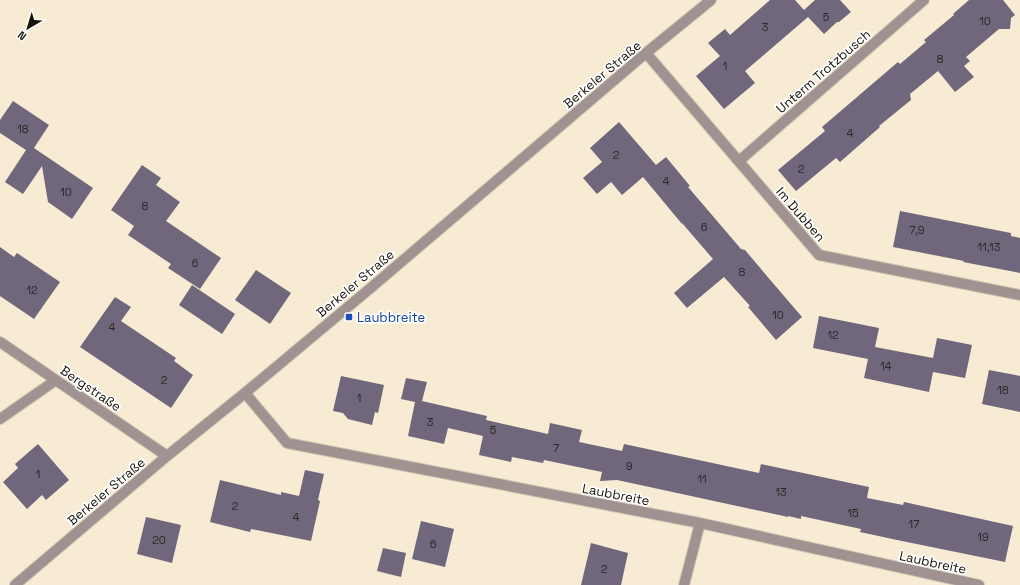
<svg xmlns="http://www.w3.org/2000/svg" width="1020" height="585" font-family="'Space Grotesk',sans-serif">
	<rect width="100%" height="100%" fill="#f7ebd3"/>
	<path fill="#70677c" d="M770,0H795L804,10L815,0H840L851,12L839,22H837L824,34L808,17L745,71L755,83L724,109L696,76L720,56L708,43L725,29L730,35Z
		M969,0H1003L1015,15L1011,18L1010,29H999L966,57L970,61L964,66L974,77L955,92L938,71L910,94L911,100L879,126L880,127L840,162L836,158L796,191L778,170L825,131L822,127L898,62L900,64L926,42L924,40L954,15L953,14Z
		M13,101L49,125L34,148L93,188L72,219L48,202L42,166L23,194L5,182L26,150L0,133V120Z
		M619,122L656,165L666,157L690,186L688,187L741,249L745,250L772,282L802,317L776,340L748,307L750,306L724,277L687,308L674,293L713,259L682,223V224L643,177L622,195L611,182L597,194L583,178L602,162L590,148Z
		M142,165L161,178L156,185L180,202L166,221L221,258L200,289L168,268L171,264L128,235L134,226L111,210Z
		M900,211L1011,233V236L1020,238V273L963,262L964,261L893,247Z
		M0,247L14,257L17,253L60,282L34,319L0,296Z
		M256,270L291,293L270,324L235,300Z
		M192,285L235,314L222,334L179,305Z
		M115,297L131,307L121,321L176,358L174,361L193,375L171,408L80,347Z
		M819,316L879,328L875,347L933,358L937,338L972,345L965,378L933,372L929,392L864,378L868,359L813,348Z
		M989,370L1020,376V412L982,404Z
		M341,376L384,385L378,413L375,412L372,425L348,419L343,413L333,411Z
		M406,378L427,382L422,401L487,416L486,420L548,434L550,423L582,430L579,442L622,451L624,444L759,473L761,464L869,487L867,498L903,505L904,502L1013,526L1005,562L897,540L860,532L861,529L801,516V519L788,516V517L617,480L600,481L602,472L544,460L543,463L512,457L511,462L479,455L483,436L448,428L444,444L408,436L415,402L401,399Z
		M38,444L69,480L46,500L42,495L27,509L3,482L18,468L15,464Z
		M305,470L324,474L318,500L320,501L311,541L251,529L250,532L210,522L220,480L281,495V492L299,496Z
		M146,517L181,525L172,563L137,554Z
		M421,521L454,529L445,567L412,559Z
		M591,543L628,553L621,585H581Z
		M383,548L406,553L401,577L377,571Z"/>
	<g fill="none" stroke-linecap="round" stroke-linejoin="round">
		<defs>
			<path id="minor" d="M646,53L819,255L1020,295
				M739,161L924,0
				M0,342L167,456
				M245,393L287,443L700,523L979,585
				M0,419L56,380
				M15,585L167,456L245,393L373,286L646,53L711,0
				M684,585L700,523"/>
		</defs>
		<use href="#minor" stroke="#d3c8b3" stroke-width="12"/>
		<use href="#minor" stroke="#9f9291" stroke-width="10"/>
	</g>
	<rect fill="#1a4fb4" stroke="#fff" stroke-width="1.5" x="345" y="313" width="8" height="8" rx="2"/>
	<g text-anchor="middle" stroke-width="3.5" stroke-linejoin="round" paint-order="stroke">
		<g font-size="11" fill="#2c2726">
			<text x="826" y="21">5</text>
			<text x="985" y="25">10</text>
			<text x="765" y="31">3</text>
			<text x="940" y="63">8</text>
			<text x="725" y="70">1</text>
			<text x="23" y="133">18</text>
			<text x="850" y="137">4</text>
			<text x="616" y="159">2</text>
			<text x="801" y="173">2</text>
			<text x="666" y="185">4</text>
			<text x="66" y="196">10</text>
			<text x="145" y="210">8</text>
			<text x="704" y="231">6</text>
			<text x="917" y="234">7,9</text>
			<text x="989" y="251">11,13</text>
			<text x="195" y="267">6</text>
			<text x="742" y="276">8</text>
			<text x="32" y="294">12</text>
			<text x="778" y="319">10</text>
			<text x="112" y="331">4</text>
			<text x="833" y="339">12</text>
			<text x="886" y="370">14</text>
			<text x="164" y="384">2</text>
			<text x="1003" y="394">18</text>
			<text x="359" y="402">1</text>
			<text x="430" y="426">3</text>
			<text x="493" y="434">5</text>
			<text x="556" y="452">7</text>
			<text x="629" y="470">9</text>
			<text x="38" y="478">1</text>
			<text x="702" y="483">11</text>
			<text x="781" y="496">13</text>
			<text x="235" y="510">2</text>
			<text x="853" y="517">15</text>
			<text x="296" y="521">4</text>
			<text x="914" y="528">17</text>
			<text x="983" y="541">19</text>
			<text x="159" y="544">20</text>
			<text x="433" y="548">6</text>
			<text x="604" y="573">2</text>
		</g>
		<g font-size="13" fill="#161209" stroke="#fff">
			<text transform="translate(823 71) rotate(-41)" y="5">Unterm Trotzbusch</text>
			<text transform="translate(602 74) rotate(-40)" y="5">Berkeler Straße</text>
			<text transform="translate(801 214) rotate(49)" y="5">Im Dubben</text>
			<text transform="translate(355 283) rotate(-40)" y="5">Berkeler Straße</text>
			<text transform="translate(91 388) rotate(34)" y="5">Bergstraße</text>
			<text transform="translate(106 491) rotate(-40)" y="5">Berkeler Straße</text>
			<text transform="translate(616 494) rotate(11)" y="5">Laubbreite</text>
			<text transform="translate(933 562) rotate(12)" y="5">Laubbreite</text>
		</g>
		<g font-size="13" fill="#164399" stroke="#fff" text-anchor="start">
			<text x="357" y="322">Laubbreite</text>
		</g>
	</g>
	<g transform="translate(28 28) rotate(218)" stroke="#ffffff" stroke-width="3" paint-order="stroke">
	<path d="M0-3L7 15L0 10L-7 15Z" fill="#161209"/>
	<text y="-6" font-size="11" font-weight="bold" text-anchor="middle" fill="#161209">N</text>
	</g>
</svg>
